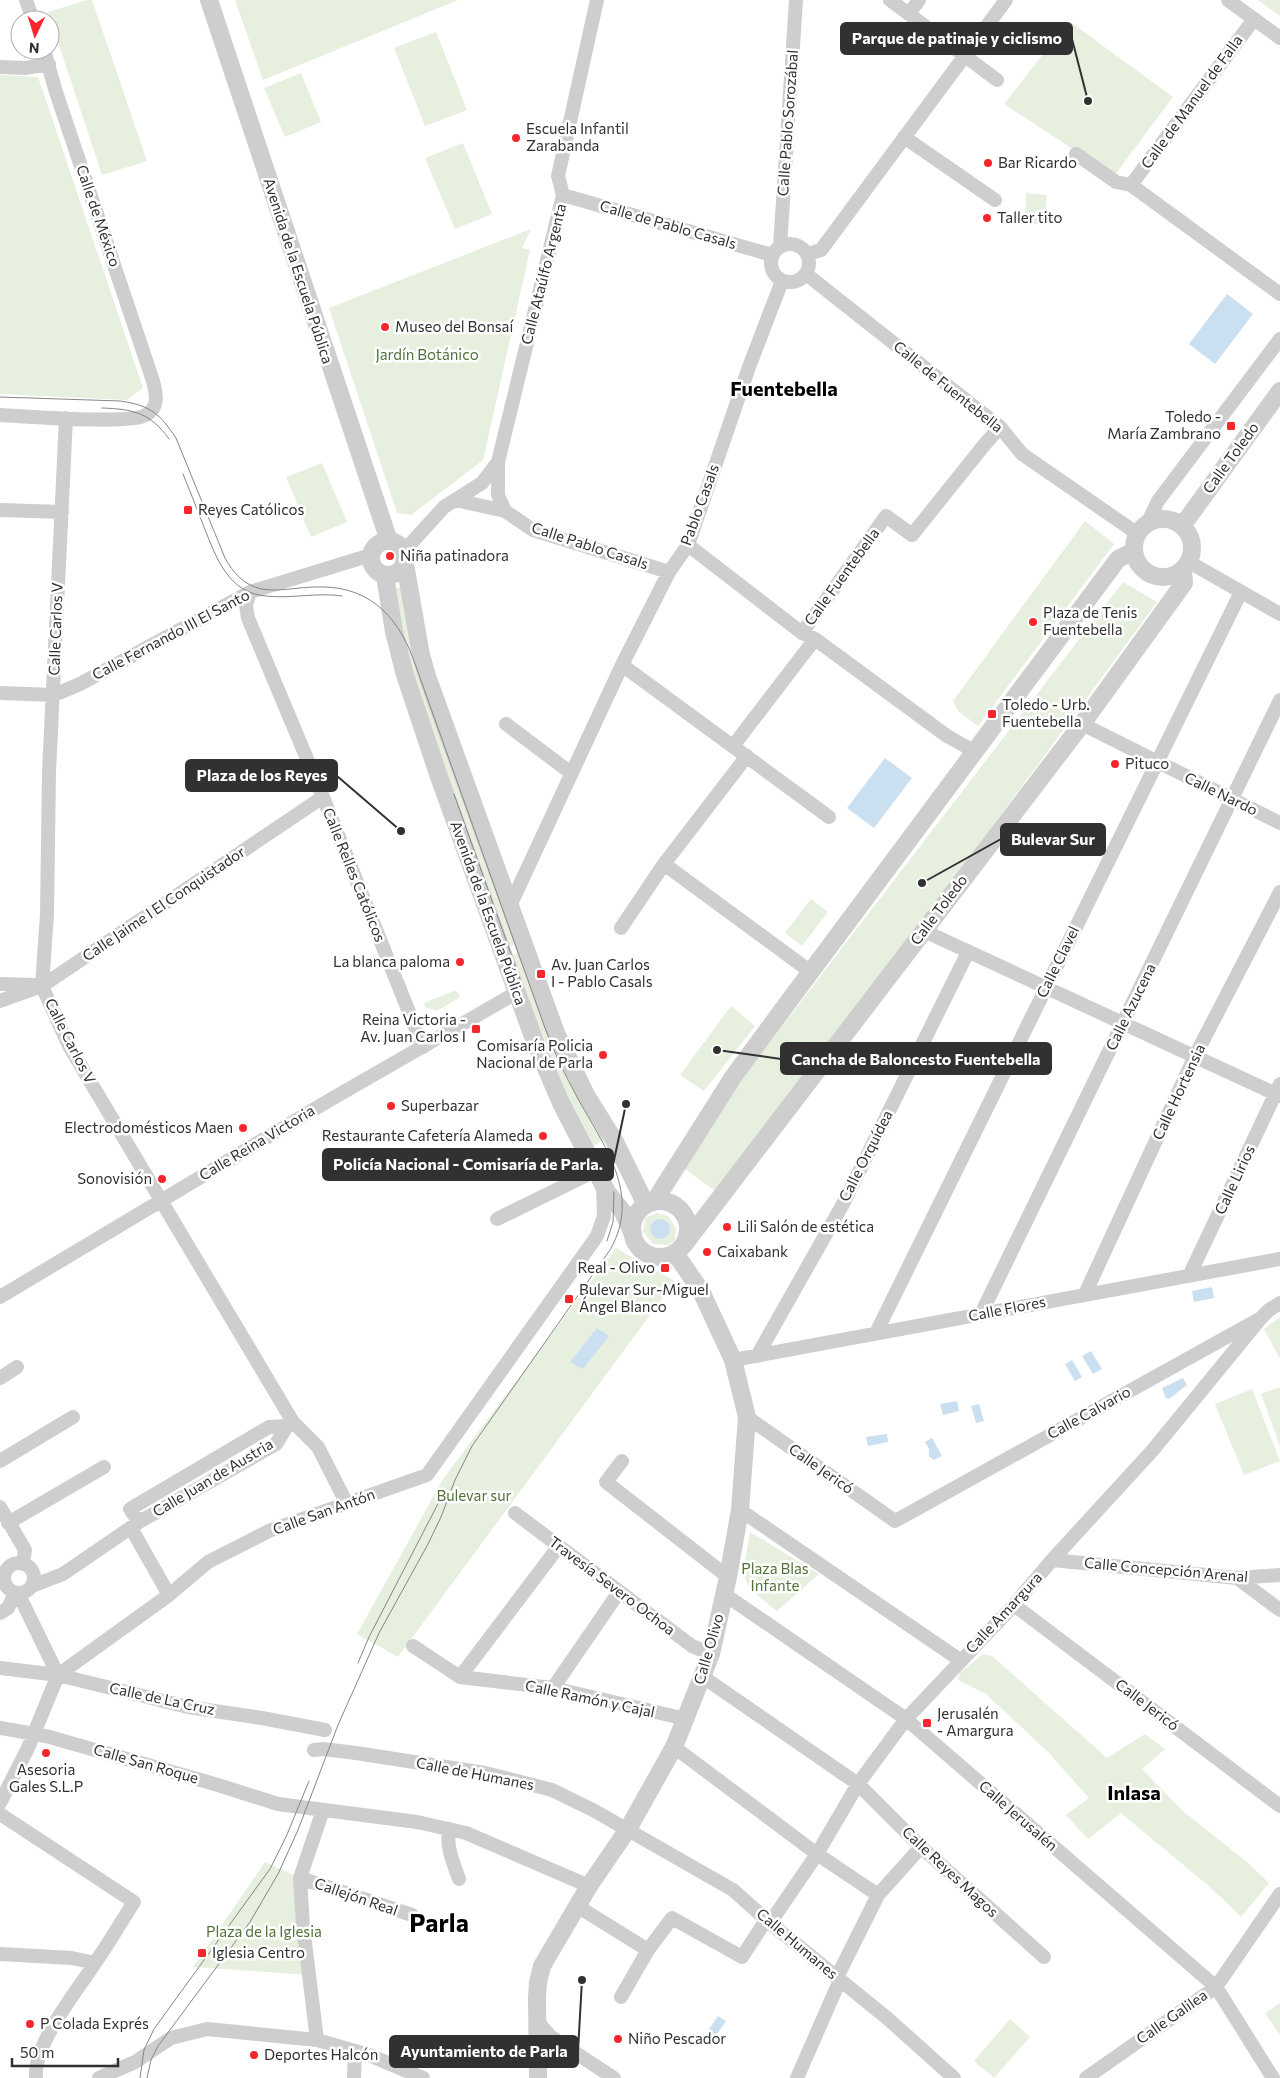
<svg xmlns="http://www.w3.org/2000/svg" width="1280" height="2078" font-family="Commissioner,sans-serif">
	<rect width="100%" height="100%" fill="#fff"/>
	<path fill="#e7efdf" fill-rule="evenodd" d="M87,0H92L147,161L102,175L48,12Z
		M235,0H458L263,80Z
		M1258,0H1280V16Z
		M1069,21L1173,97L1114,176L1004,104Z
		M436,32L467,110L425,126L394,48Z
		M301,73L321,122L285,137L264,88Z
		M0,75L38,77L143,388L127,400L0,394Z
		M463,143L492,214L455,229L425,158Z
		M1026,193L1047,195L1045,224H1025Z
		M531,229L522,248L530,250L483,460L411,515L397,513L329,308Z
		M322,463L347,522L311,537L286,477Z
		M1085,521L1114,544L978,726L958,711L953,701Z
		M1123,582L1157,602L722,1196L677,1163Z
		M404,586L517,944L505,948L406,667L395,588Z
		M811,899L828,912L802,946L785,933Z
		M521,952L604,1140L593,1146L564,1094L508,956Z
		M456,990L460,997L437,1011L425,1007L424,1003Z
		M731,1006L755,1026L704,1091L680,1075Z
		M657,1213L668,1216L676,1228L675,1240L668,1245L653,1244L643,1232L645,1218ZM663,1220L668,1225L652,1236L650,1230L651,1224Z
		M616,1248L675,1281L398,1657L357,1634L443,1479Z
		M1280,1317V1359L1264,1329Z
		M1280,1387V1446L1261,1394Z
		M1252,1389L1280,1461L1244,1475L1215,1404Z
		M750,1532L819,1574L777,1611C736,1579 742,1582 750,1532Z
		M983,1654L992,1656L1107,1758L1145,1734L1165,1749L1142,1769L1184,1812L1247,1862L1269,1883L1241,1917L1210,1887L1121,1813L1088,1839L1066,1815L1089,1798L1049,1753L986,1694L958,1680L960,1673Z
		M265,1862L300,1878L309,1975L193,1967Z
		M1280,2003V2035L1265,2013Z
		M1010,2019L1030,2037L994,2078L974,2061Z"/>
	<path fill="#cadff0" d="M1227,294L1253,314L1215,364L1189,344Z
		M885,758L912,778L874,828L847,808Z
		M650 1229a10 10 0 1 1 20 0a10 10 0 1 1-20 0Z
		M1212,1287L1214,1298L1194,1302L1192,1291Z
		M597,1328L609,1336L583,1369L570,1362Z
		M1091,1351L1102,1369L1093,1374L1082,1356Z
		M1072,1360L1082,1377L1075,1381L1065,1364Z
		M1183,1378L1187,1385L1169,1399L1166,1398L1162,1388Z
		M957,1401L959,1411L943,1415L940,1404Z
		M979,1404L984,1421L976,1423L971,1406Z
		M887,1434L888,1442L868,1446L866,1437Z
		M932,1438L942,1456L934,1460L929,1457V1449L925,1442Z
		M718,2016L726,2021L715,2037L707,2032Z"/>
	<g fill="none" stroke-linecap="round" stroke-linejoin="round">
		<path stroke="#cecece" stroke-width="14" d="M26,0L33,20
			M890,0L997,80
			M1228,0L1280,38
			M909,14L919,0
			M0,67L25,68L49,64
			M904,137L995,200
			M1076,154L1116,182L1131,185L1280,294
			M1131,185L1254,19
			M563,195L772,255
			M771 263a19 19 0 1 1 38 0a19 19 0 1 1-38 0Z
			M780,247L796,0
			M808,254L821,250L1006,0
			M806,274L1000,427L1022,454L1138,534
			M0,415C25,416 129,425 146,415C160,407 156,393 153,381L55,89L44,50
			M66,418L49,772L47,914L42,986L69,1046L293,1422L318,1447L347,1504
			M498,462V495L505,511
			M456,500L505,511L533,530L669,572
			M0,510L62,512
			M1147,524L1158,501L1280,339
			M688,545L802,633L815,639L947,736L974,751
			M404,551L444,507L482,483L498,462L563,195L558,176L597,0
			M1189,562L1280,614
			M250,592L246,605L248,618L323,797L423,1047
			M802,633L886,516L912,535L985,444L1000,427
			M622,665L829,817
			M0,693L54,695L80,684L250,592L371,555
			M506,724L571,773
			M1082,724L1280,823
			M733,746L815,639
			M664,864L811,972
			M509,908L622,665L669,572L688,545L749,367L782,281
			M621,928L664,864L747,756
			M924,931L1280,1096
			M0,984L36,985
			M0,1001L42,986L323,797
			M497,1219L597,1170
			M1189,1276L1280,1084
			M1085,1294L1195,1056L1280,892
			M0,1297L328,1101L516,993
			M981,1314L1280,700
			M876,1333L1241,592
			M757,1356L843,1204L968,952
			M733,1360L1280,1259
			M0,1378L17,1367
			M747,1417L895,1521L1261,1318L1269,1310L1280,1303
			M0,1461L73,1417
			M622,1461L606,1482L728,1577
			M0,1507L25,1550L23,1564
			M740,1510L960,1660
			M515,1513L692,1646L711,1654
			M8,1523L104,1467
			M131,1528L169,1595
			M1052,1560L1237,1578L1280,1575
			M4 1578a15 15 0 1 1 30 0a15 15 0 1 1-30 0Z
			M1237,1578L1280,1610
			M32,1586L63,1574L139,1522L276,1444L287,1426L269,1427L130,1509L139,1522
			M18,1593L58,1675
			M724,1594L906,1719L1216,1987L1273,2078
			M1014,1605L1280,1806
			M0,1613L8,1608L15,1593
			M413,1646L460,1677L553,1688L686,1719
			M0,1668L58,1675L188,1707L262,1718L325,1730
			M460,1677L559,1546
			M703,1677L858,1784L921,1847L1044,1957
			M553,1688L619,1592
			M0,1728L46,1736L218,1785L278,1804L417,1822L466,1833L589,1886
			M674,1747L817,1854L878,1895
			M314,1750L323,1749L356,1753L485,1773L552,1790L593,1810L733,1890L770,1923L887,2018L954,2078
			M0,1803L28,1748L58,1675L169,1595L208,1562L271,1530L427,1475L597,1236L604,1216L603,1185
			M0,1814L134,1902C121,1922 109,1943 95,1963C77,1991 33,2044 36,2078
			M449,1829C446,1847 453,1862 459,1879
			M300,1878L412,1915
			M577,1906L648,1950L621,1997
			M770,1923L817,1854L858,1784L906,1719L1014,1605L1052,1560L1152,1451L1261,1318
			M648,1950L672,1918L742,1957L766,1920
			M0,1954L72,1958L95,1963
			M837,1977L878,1895L921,1847
			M539,2023L550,2036L614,2078
			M317,2040L303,1926L300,1878L323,1810
			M99,2078L135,2062L171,2038L207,2029L317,2040L369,2055L423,2078
			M354,2078L355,2052
			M797,2078L840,1980
			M1086,2078L1216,1987L1280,1894"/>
		<path stroke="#cecece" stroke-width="18" d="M209,0L389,541
			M1134 548a29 29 0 1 1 58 0a29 29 0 1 1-58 0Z
			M1182,526L1280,391
			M371 558a17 17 0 1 1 34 0a17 17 0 1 1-34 0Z
			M405,564L421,655L427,676L556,1033L586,1095L614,1140L646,1205
			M385,576L394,632L405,675L439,777L536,1045L561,1103L607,1192L623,1212L633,1234
			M632 1229a28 28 0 1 1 56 0a28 28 0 1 1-56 0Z
			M654,1202L733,1077L786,1005L1118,559L1134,551
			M683,1246L1082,724L1184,583L1183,569
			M538,2078L537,1998L538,1982L542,1966L589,1886L628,1829L674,1747L711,1654L728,1577L740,1510L747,1417L733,1360L701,1291L675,1253"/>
		<path stroke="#868686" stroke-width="1" d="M0,397L120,401C150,405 160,414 176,438L225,558C233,573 245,586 262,589C280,592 298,587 316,587C366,585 396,613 413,658L545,1028C554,1052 565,1075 577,1097C604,1146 642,1194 610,1250L472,1446L455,1480L441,1517L428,1544L379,1633L338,1725L298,1830L278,1874L250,1922L158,2046L151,2060L147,2078
			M102,408C133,409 151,413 169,439
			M183,474C190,491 197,509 204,527C216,557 228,593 266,596C291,599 317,592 342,596
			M454,794L522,985
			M607,1241L613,1222L614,1192
			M358,1663L369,1637L441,1498
			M140,2078L144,2050L154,2029L270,1869L286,1837L309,1781"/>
	</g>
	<g fill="#f6262c" stroke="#fff" stroke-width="2">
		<circle cx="516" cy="138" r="5"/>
		<circle cx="988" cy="163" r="5"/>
		<circle cx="987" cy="218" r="5"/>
		<circle cx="385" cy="327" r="5"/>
		<rect x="1226" y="421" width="10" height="10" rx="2.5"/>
		<rect x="183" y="505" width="10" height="10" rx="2.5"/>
		<circle cx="390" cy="556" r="5"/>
		<circle cx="1033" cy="622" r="5"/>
		<rect x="987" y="709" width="10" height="10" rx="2.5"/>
		<circle cx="1115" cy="764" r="5"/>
		<circle cx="460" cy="962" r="5"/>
		<rect x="536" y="969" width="10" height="10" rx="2.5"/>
		<rect x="471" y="1024" width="10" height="10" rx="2.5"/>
		<circle cx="603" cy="1055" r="5"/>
		<circle cx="391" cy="1106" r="5"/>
		<circle cx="243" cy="1128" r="5"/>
		<circle cx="543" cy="1136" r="5"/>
		<circle cx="162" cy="1179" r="5"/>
		<circle cx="727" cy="1227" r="5"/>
		<circle cx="707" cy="1252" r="5"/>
		<rect x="660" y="1263" width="10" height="10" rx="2.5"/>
		<rect x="564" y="1294" width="10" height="10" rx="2.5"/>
		<rect x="922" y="1718" width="10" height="10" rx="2.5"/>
		<circle cx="46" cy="1753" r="5"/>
		<rect x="197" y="1948" width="10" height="10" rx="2.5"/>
		<circle cx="30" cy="2024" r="5"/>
		<circle cx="618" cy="2039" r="5"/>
		<circle cx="254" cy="2055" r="5"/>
	</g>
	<g text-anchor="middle" stroke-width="5" stroke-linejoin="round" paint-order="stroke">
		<g font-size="15" fill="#313131" stroke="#fff">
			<text transform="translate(1192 102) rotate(-54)" y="5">Calle de Manuel de Falla</text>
			<text transform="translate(788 123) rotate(-86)" y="5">Calle Pablo Sorozábal</text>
			<text transform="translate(98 216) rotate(71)" y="5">Calle de México</text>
			<text transform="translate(668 225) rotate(16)" y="5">Calle de Pablo Casals</text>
			<text transform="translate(298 271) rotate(72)" y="5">Avenida de la Escuela Pública</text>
			<text transform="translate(544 274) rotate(-76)" y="5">Calle Ataúlfo Argenta</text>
			<text transform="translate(948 387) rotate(39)" y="5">Calle de Fuentebella</text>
			<text transform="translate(1231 458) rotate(-54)" y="5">Calle Toledo</text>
			<text transform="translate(700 505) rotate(-70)" y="5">Pablo Casals</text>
			<text transform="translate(590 546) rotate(18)" y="5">Calle Pablo Casals</text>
			<text transform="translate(842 577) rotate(-54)" y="5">Calle Fuentebella</text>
			<text transform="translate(56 629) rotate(-88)" y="5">Calle Carlos V</text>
			<text transform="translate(171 635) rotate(-28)" y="5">Calle Fernando III El Santo</text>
			<text transform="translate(1221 794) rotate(26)" y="5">Calle Nardo</text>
			<text transform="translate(354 875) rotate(68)" y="5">Calle Relles Católicos</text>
			<text transform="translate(164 904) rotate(-34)" y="5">Calle Jaime I El Conquistador</text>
			<text transform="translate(939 910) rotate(-53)" y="5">Calle Toledo</text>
			<text transform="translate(488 913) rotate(70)" y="5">Avenida de la Escuela Pública</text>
			<text transform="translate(1058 962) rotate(-64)" y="5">Calle Clavel</text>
			<text transform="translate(1131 1007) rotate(-64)" y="5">Calle Azucena</text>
			<text transform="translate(70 1041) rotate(63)" y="5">Calle Carlos V</text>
			<text transform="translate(1179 1092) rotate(-65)" y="5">Calle Hortensia</text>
			<text transform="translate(257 1143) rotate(-31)" y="5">Calle Reina Victoria</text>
			<text transform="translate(866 1156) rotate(-63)" y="5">Calle Orquídea</text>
			<text transform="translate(1235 1180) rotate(-65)" y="5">Calle Lirios</text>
			<text transform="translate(1007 1309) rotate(-11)" y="5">Calle Flores</text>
			<text transform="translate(1089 1413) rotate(-29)" y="5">Calle Calvario</text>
			<text transform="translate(821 1469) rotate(35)" y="5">Calle Jericó</text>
			<text transform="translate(213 1478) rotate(-31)" y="5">Calle Juan de Austria</text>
			<text transform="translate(324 1512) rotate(-20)" y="5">Calle San Antón</text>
			<text transform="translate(1166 1570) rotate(5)" y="5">Calle Concepción Arenal</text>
			<text transform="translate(612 1586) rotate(37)" y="5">Travesía Severo Ochoa</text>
			<text transform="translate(1004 1613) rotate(-47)" y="5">Calle Amargura</text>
			<text transform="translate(709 1649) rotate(-74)" y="5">Calle Olivo</text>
			<text transform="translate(162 1699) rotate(12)" y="5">Calle de La Cruz</text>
			<text transform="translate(590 1699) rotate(12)" y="5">Calle Ramón y Cajal</text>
			<text transform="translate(1147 1705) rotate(37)" y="5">Calle Jericó</text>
			<text transform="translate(146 1764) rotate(16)" y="5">Calle San Roque</text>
			<text transform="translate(475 1774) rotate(11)" y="5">Calle de Humanes</text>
			<text transform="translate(1018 1816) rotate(41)" y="5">Calle Jerusalén</text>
			<text transform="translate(950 1872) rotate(43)" y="5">Calle Reyes Magos</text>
			<text transform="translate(356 1897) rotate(19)" y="5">Callejón Real</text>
			<text transform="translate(797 1944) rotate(40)" y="5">Calle Humanes</text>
			<text transform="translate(1172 2017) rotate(-35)" y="5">Calle Galilea</text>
		</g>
		<g font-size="15" fill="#313131" stroke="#fff" text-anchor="start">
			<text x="526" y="134">Escuela Infantil<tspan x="526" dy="17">Zarabanda</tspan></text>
			<text x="998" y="168">Bar Ricardo</text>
			<text x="997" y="223">Taller tito</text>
			<text x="395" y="332">Museo del Bonsaí</text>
			<text x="1221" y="422" text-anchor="end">Toledo -<tspan x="1221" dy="17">María Zambrano</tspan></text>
			<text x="198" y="515">Reyes Católicos</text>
			<text x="400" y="561">Niña patinadora</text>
			<text x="1043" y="618">Plaza de Tenis<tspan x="1043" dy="17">Fuentebella</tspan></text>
			<text x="1002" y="710">Toledo - Urb.<tspan x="1002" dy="17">Fuentebella</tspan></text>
			<text x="1125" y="769">Pituco</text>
			<text x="450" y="967" text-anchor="end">La blanca paloma</text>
			<text x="551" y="970">Av. Juan Carlos<tspan x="551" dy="17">I - Pablo Casals</tspan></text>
			<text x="466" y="1025" text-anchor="end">Reina Victoria -<tspan x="466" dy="17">Av. Juan Carlos I</tspan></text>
			<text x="593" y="1051" text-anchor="end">Comisaría Policia<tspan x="593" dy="17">Nacional de Parla</tspan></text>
			<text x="401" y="1111">Superbazar</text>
			<text x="233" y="1133" text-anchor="end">Electrodomésticos Maen</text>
			<text x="533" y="1141" text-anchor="end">Restaurante Cafetería Alameda</text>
			<text x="152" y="1184" text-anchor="end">Sonovisión</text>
			<text x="737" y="1232">Lili Salón de estética</text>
			<text x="717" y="1257">Caixabank</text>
			<text x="655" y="1273" text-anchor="end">Real - Olivo</text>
			<text x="579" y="1295">Bulevar Sur-Miguel<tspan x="579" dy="17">Ángel Blanco</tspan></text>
			<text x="937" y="1719">Jerusalén<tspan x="937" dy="17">- Amargura</tspan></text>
			<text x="46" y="1775" text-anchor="middle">Asesoria<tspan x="46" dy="17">Gales S.L.P</tspan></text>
			<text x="212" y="1958">Iglesia Centro</text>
			<text x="40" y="2029">P Colada Exprés</text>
			<text x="628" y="2044">Niño Pescador</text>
			<text x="264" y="2060">Deportes Halcón</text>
		</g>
		<g font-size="15" fill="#517239" stroke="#fff">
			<text x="427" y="360">Jardín Botánico</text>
			<text x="474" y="1501">Bulevar sur</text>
			<text x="775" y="1574">Plaza Blas<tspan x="775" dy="17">Infante</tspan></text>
			<text x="264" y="1937">Plaza de la Iglesia</text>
		</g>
		<g font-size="20" font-weight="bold" fill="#000" stroke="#fff">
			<text x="784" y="396">Fuentebella</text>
			<text x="1134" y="1800">Inlasa</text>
		</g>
		<g font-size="25" font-weight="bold" fill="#000" stroke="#fff">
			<text x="439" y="1932">Parla</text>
		</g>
	</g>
	<path fill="none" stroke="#313131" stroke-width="2" d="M1088 101L1072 39M401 831L337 776M922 883L1001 839M717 1050L781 1059M626 1104L613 1165M582 1980L578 2051"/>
	<g fill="#313131" stroke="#fff" stroke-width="2">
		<circle cx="1088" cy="101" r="5"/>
		<circle cx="401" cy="831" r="5"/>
		<circle cx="922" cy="883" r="5"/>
		<circle cx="717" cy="1050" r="5"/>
		<circle cx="626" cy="1104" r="5"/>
		<circle cx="582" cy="1980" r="5"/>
	</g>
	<g fill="#313131" stroke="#313131" stroke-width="2">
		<rect x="841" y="23" width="231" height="31" rx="5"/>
		<rect x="186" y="760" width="151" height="31" rx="5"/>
		<rect x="1001" y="824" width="104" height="31" rx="5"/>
		<rect x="781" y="1043" width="270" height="31" rx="5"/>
		<rect x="323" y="1149" width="290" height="31" rx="5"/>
		<rect x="390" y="2036" width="188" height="31" rx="5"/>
	</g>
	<g font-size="16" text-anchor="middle" font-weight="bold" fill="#fff">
		<text x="957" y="44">Parque de patinaje y ciclismo</text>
		<text x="262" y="781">Plaza de los Reyes</text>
		<text x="1053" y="845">Bulevar Sur</text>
		<text x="916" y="1065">Cancha de Baloncesto Fuentebella</text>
		<text x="468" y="1170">Policía Nacional - Comisaría de Parla.</text>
		<text x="484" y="2057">Ayuntamiento de Parla</text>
	</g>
	<g transform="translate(35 35) rotate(184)"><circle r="24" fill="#ffffff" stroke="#adadad"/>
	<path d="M0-4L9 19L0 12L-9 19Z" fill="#f6262c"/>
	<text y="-8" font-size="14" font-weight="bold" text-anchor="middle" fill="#313131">N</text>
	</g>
	<path d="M12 2058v8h106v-8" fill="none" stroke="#313131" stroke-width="2.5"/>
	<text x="20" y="2058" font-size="15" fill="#313131" stroke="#ffffff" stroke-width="4" paint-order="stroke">50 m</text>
</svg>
